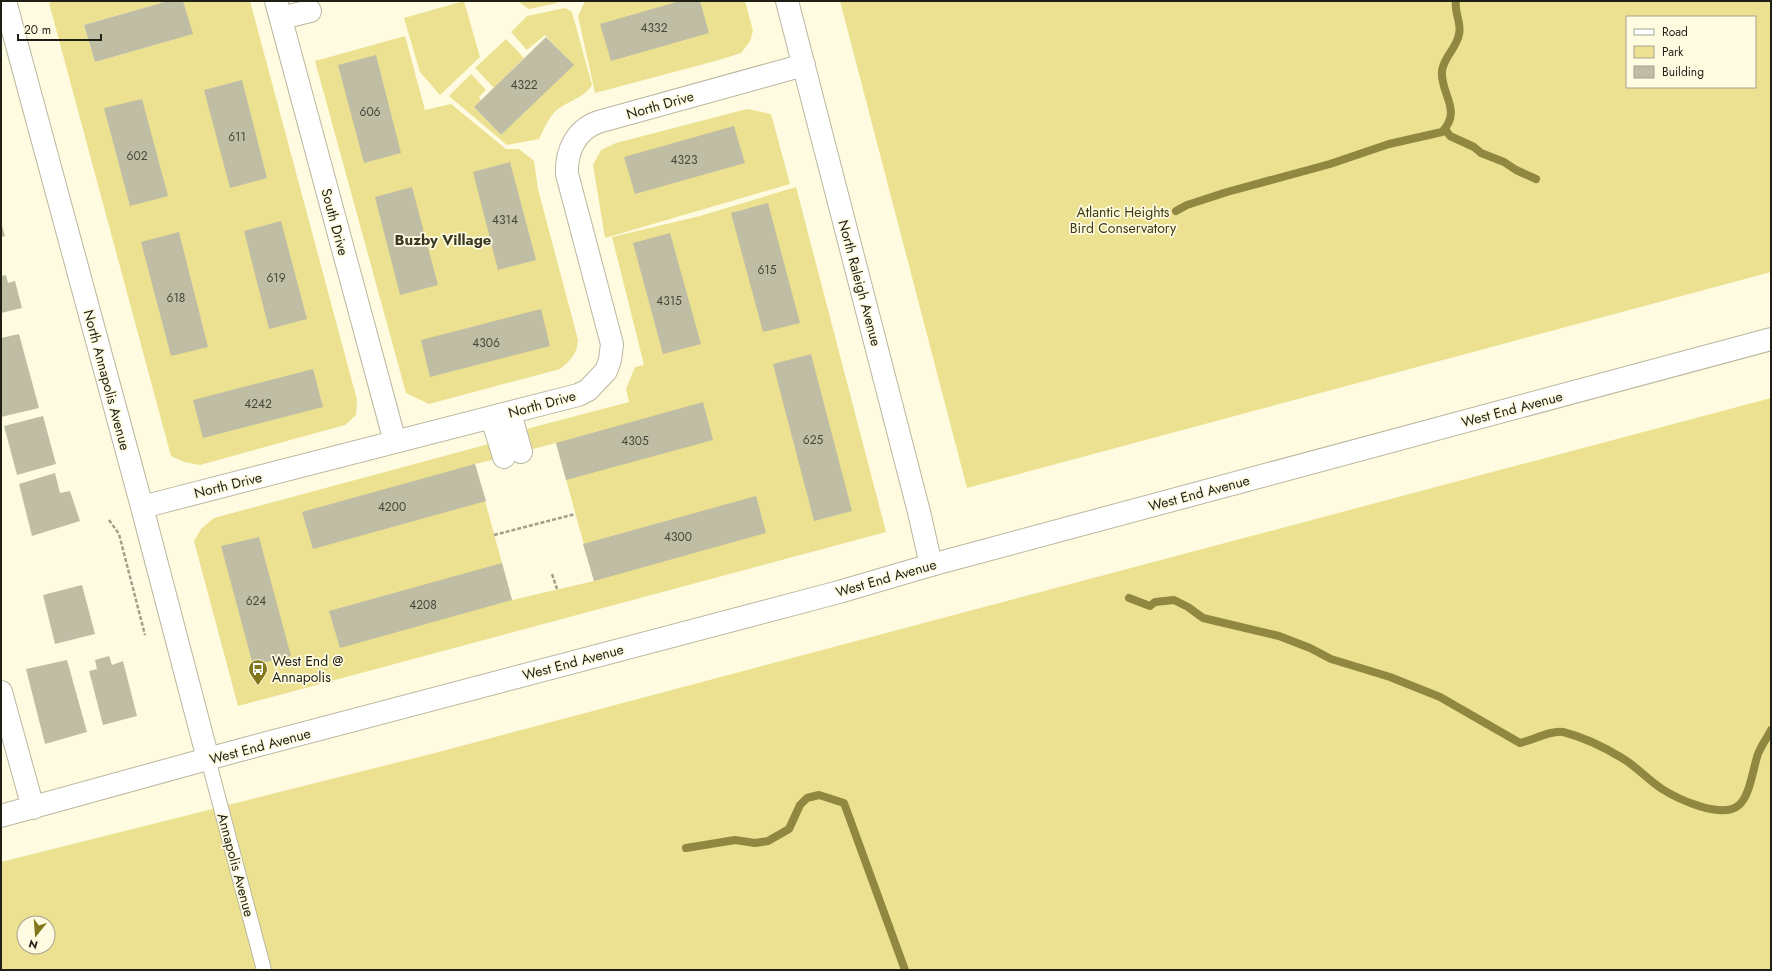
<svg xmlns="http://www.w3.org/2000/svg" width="1772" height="971" font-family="Jost,sans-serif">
	<rect width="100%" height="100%" fill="#fefbe1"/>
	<path fill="#ece190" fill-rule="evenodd" d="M56,1H168L84,25L95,62L192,34L183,1H250L357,400L356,415L345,425L200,465L184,462L171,456L49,3Z
		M464,1L480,57L440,95L420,72L404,18Z
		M517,1H557V3L529,9Z
		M585,1H745L753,31L750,41L741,53L719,60L595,93L578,16Z
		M840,1H1771V272L967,488ZM1627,17H1755V87H1627Z
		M565,8L572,12L592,85C585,97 569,101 558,109C549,116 544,129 539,139L507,145L449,96L471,74L486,90L479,97L481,101L474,107L501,135L573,65L545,35L527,50L511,32L527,16Z
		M405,36L425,110L451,104L506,149H519L534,161L538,189L578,340C577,354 571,360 560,369L429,404L406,393L315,61Z
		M506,39L524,58L494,88L475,68Z
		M747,109L771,114L790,184L605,238L593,165L601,150L616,143Z
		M796,187L886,532L238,706L194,541L201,529L214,518L500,441L504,457L475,464L512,600L594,581L556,443L521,452L515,432L629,402L626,389L635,367L644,365L612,237L700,216Z
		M1771,398V970H1V862L435,753ZM24,923H48V947H24Z"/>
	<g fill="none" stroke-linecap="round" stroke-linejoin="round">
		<path stroke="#908740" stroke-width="8" d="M1445,129L1450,136L1474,147L1481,153L1504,162L1516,170L1536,179
			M1176,211L1187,205L1227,192L1330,164L1389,144L1442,132C1463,110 1440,94 1442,71C1444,56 1457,48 1459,34C1462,24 1454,12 1456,1
			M1129,598L1150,606L1155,602L1174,600L1188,607L1203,618L1279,636L1310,648L1331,659L1390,677L1440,697L1520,743C1533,740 1551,730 1563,732C1583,737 1604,747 1622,758C1636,766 1648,780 1662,789C1678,799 1722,820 1739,805C1750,796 1753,768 1758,754C1761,746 1767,738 1771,730
			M686,848L735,840L755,843L768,841L789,829L800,805L807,798L819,795L844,803L905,970"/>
	</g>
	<path fill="#c0bda5" d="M168,1H183L193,34L95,62L84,25Z
		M680,1H700L709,33L611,61L600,24Z
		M546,37L574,65L501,135L474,107Z
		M376,55L401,153L364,163L338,65Z
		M242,80L267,178L230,188L204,90Z
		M142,99L168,196L130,206L104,108Z
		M734,126L745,163L635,194L624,157Z
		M510,162L536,260L498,270L473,172Z
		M412,187L438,285L400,295L375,197Z
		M768,203L800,323L763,332L731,213Z
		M281,221L307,319L269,329L244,231Z
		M1,222L5,236L1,237Z
		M179,232L208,347L171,356L141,242Z
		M670,233L701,344L663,354L633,243Z
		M6,275L8,283L15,281L22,308L1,313V276Z
		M541,309L550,346L430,377L421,340Z
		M19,334L39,408L1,417V338Z
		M811,354L852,511L814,521L773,364Z
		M313,369L323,407L203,438L193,400Z
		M703,402L713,440L566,480L556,443Z
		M43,416L56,464L17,475L4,426Z
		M475,464L486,501L313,549L302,512Z
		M55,473L60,493L70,491L80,521L32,536L19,484Z
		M756,496L766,533L594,581L583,544Z
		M259,537L291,656L253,665L221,546Z
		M502,563L512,600L340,648L329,611Z
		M82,585L95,634L55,644L43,595Z
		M109,656L112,665L123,661L137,716L103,725L89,671L97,669L95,660Z
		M67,660L87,732L45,744L26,669Z"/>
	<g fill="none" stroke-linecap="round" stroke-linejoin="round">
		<defs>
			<path id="lane" d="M208,759L264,970"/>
			<path id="street" d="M5,1L142,507L208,759
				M276,1L395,442
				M787,1L919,512L931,565
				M281,18L310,11
				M510,413L521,452
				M492,418L504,457
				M142,507L578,395L588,390L606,371L610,360L612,344L567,174C566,151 576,130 598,122L804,65
				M1,692L33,808"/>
			<path id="secondary" d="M1,816L233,752L839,592L931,565L1771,339"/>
		</defs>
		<use href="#lane" stroke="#bab79f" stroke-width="16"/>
		<use href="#street" stroke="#bab79f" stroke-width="24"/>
		<use href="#secondary" stroke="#bab79f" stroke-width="24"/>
		<path stroke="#a2a08d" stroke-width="2.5" stroke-dasharray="4 2" stroke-linecap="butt" d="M109,520L119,534L145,635
			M494,535L575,514
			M552,574L557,589"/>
		<use href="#lane" stroke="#fff" stroke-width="14"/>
		<use href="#street" stroke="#fff" stroke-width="22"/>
		<use href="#secondary" stroke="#fff" stroke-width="22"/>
	</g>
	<defs>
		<symbol id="bus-pin" viewBox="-11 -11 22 30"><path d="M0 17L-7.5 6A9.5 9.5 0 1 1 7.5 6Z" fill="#83771b" stroke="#fefbe1"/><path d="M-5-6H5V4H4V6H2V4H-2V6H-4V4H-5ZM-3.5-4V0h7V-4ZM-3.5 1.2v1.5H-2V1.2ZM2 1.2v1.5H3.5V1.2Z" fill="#fff"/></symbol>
	</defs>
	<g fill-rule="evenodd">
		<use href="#bus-pin" x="247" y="658" width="22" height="30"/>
	</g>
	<g text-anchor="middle" stroke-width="3.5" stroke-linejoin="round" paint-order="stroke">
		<g font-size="12" fill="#48463a">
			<text x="654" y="32">4332</text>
			<text x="524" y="89">4322</text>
			<text x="370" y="116">606</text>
			<text x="237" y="141">611</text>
			<text x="137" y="160">602</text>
			<text x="684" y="164">4323</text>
			<text x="505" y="224">4314</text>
			<text x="767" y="274">615</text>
			<text x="276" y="282">619</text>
			<text x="176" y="302">618</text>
			<text x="669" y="305">4315</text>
			<text x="486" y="347">4306</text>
			<text x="258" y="408">4242</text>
			<text x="813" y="444">625</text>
			<text x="635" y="445">4305</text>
			<text x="392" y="511">4200</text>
			<text x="678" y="541">4300</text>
			<text x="256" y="605">624</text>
			<text x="423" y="609">4208</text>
		</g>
		<g font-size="14" fill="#201f16" stroke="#fefbe1">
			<text transform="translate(660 105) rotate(-16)" y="5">North Drive</text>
			<text transform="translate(335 222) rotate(75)" y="5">South Drive</text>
			<text transform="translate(860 283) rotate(75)" y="5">North Raleigh Avenue</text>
			<text transform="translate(107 380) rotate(75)" y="5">North Annapolis Avenue</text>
			<text transform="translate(542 404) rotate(-15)" y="5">North Drive</text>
			<text transform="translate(1512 409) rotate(-15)" y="5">West End Avenue</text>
			<text transform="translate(228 485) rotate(-14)" y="5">North Drive</text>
			<text transform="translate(1199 493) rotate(-15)" y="5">West End Avenue</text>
			<text transform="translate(886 578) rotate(-16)" y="5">West End Avenue</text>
			<text transform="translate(573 662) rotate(-15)" y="5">West End Avenue</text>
			<text transform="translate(260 746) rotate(-15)" y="5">West End Avenue</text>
			<text transform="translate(236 865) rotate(75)" y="5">Annapolis Avenue</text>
		</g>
		<g font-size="14" fill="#3e390f" stroke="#fefbe1">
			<text x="1123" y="217">Atlantic Heights<tspan x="1123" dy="16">Bird Conservatory</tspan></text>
		</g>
		<g font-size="14" fill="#201f16" stroke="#fefbe1" text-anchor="start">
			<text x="272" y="666">West End @<tspan x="272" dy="16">Annapolis</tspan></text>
		</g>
		<g font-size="15" font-weight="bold" fill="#3b3824" stroke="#fefbe1">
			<text x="443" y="245">Buzby Village</text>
		</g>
	</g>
	<rect width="1772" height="971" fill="none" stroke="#201f16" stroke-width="4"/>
	<rect x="1626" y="16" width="130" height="72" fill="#fefbe1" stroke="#a5a390"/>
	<rect x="1634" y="29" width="20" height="6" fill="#ffffff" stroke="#a5a390"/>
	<text x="1662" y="36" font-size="12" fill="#201f16">Road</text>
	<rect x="1634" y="46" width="20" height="12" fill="#ece190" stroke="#a5a390"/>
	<text x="1662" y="56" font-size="12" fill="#201f16">Park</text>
	<rect x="1634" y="66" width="20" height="12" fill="#c0bda5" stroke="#a5a390"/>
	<text x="1662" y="76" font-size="12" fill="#201f16">Building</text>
	<g transform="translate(36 935) rotate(197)"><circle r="19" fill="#fefbe1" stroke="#a5a390"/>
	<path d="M0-3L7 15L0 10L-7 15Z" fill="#83771b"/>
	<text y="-6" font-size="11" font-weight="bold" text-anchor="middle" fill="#201f16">N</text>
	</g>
	<path d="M18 34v6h83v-6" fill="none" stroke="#201f16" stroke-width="2"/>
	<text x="24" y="34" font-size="12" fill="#201f16" stroke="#fefbe1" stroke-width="3" paint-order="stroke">20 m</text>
</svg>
